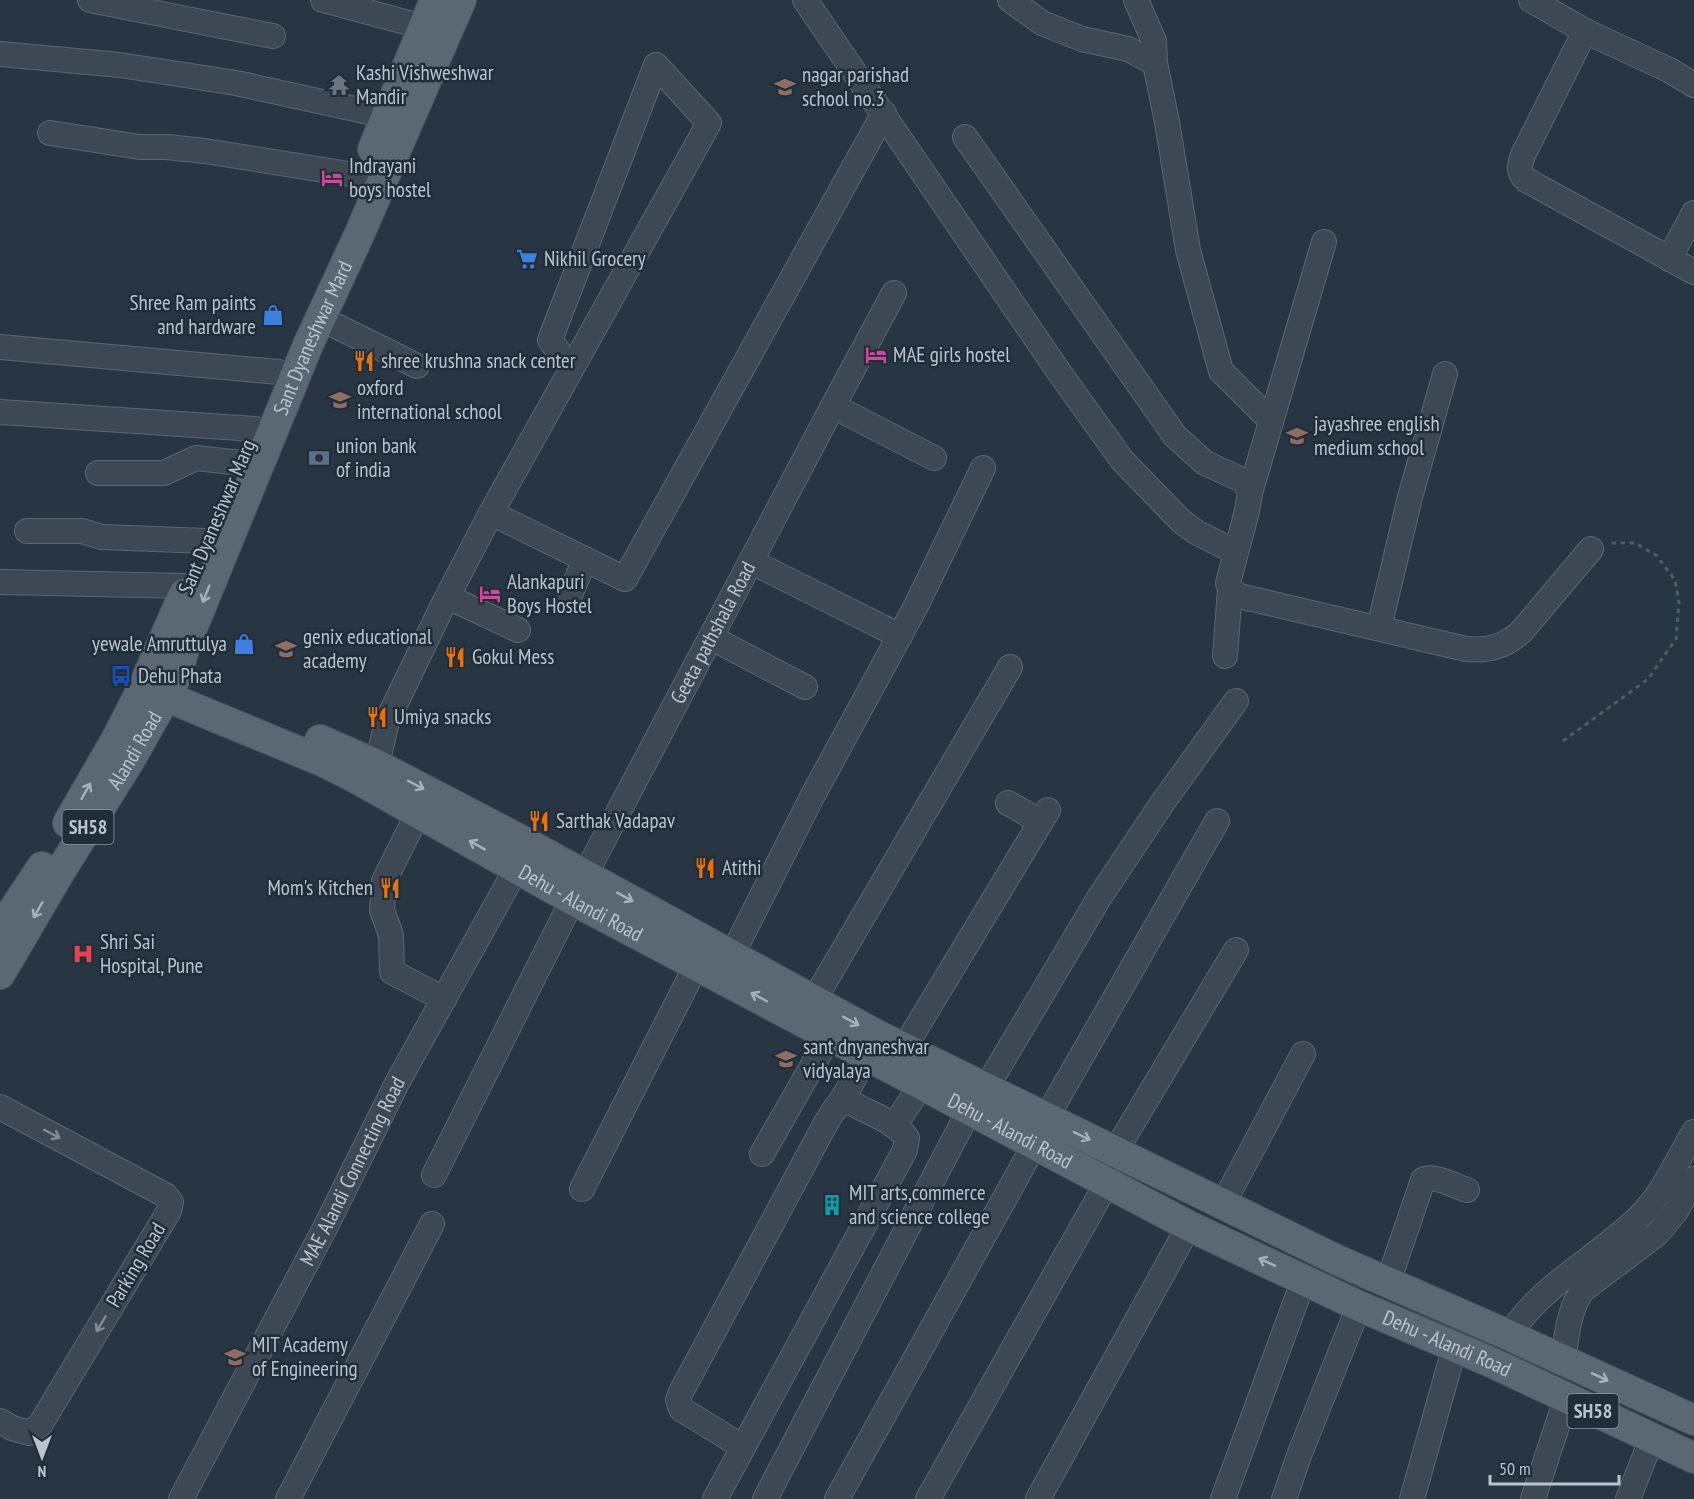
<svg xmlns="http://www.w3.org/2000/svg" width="1694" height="1499" font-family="'PT Sans Narrow',sans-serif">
	<rect width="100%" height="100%" fill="#283644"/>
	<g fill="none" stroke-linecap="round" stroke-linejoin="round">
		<defs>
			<g id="minor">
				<path d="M90,0L273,36"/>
				<path d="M323,0L424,27L437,35"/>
				<path d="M805,0L1059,372L1122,460L1181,521L1196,532L1235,552"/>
				<path d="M1010,0L1042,23L1082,39L1128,49L1155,63"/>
				<path d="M1136,0L1154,41L1155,63L1167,122L1188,250L1221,371L1271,421"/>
				<path d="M1531,0L1585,31L1669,70L1694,85"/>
				<path d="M1585,31L1523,155C1519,166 1518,172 1526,180L1694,272"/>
				<path d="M0,54L120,65L236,83L387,116L403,123"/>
				<path d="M50,133L140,147H167L205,151L361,176L380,183"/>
				<path d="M965,137L1175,436L1205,463L1242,480L1247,486L1250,493L1247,511L1228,583L1230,589L1239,596L1466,649C1489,651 1504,647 1521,632L1591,549"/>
				<path d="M1669,259L1694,213"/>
				<path d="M320,318L417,366"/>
				<path d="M0,347L279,372L295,376"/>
				<path d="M833,406L894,293"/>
				<path d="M0,412L255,429L271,434"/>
				<path d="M98,473H164L196,458L241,463"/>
				<path d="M1250,493L1324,242"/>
				<path d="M491,513L625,579L884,113"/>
				<path d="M27,531H82L102,537L207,541L225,548"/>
				<path d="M752,562L900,636"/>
				<path d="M0,582L188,586"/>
				<path d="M448,597L518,630"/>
				<path d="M568,600L585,559"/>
				<path d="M1379,628L1410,497L1445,374"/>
				<path d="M712,638L805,687"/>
				<path d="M1225,656L1230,589"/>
				<path d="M377,765L387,721L444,603L491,513L709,123L656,65L550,340L561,355L573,366"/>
				<path d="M1008,803L1041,822"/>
				<path d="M418,813L384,881L382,910L391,935L392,972L444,999"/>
				<path d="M732,955L813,795L916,606L983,468"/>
				<path d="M804,1013L814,1000L1010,667"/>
				<path d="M904,1048L1048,810"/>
				<path d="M986,1088L1099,898L1163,802L1236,701"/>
				<path d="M838,1106L868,1055"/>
				<path d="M0,1107L165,1195L171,1202L169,1211L40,1425L29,1433L12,1428L0,1421"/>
				<path d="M1046,1118L1217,821"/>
				<path d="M894,1126L922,1084"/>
				<path d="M1115,1152L1236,950"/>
				<path d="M762,1154L830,1035"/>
				<path id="s1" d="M434,1175L585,875L833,406L934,458"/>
				<path d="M582,1189L697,964"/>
				<path d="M1223,1204L1303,1054"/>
				<path d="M1388,1282L1423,1180C1434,1174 1455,1186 1467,1190"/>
				<path d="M1563,1360C1567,1336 1568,1310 1583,1290L1657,1234L1676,1211L1694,1179"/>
				<path d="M1493,1363C1503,1345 1513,1328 1526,1313C1558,1276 1604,1252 1639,1217C1663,1194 1677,1160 1694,1132"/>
				<path id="s2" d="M181,1499L325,1228L397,1083L524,855"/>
				<path d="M288,1499L432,1224"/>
				<path d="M715,1499L905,1150L907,1138C894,1121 869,1113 851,1103L844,1102L836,1107L827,1121L681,1392L678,1400L681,1409L743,1447"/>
				<path d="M765,1499L970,1109"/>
				<path d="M837,1499L1035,1144"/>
				<path d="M928,1499L1107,1183"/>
				<path d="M1038,1499L1189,1226"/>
				<path d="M1223,1499L1304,1279"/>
				<path d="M1284,1499L1300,1453L1359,1306"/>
				<path d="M1412,1499L1455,1346"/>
				<path d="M1533,1499L1566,1399"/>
				<path d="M1628,1499L1652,1438"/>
			</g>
			<g id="major">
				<path d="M373,149L435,0"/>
				<path id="s3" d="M143,687L324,762L354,777L573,900L1189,1226L1359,1306L1493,1363L1694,1458"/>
				<path d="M320,740L377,765L530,845L875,1034L1337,1260L1508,1335L1694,1420"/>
				<path d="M68,823L117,738L143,687L184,594"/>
				<path d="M0,930L42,867"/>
				<path id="s4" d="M0,974L61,870L128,763L166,696L175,679L186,643L308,345L359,235L461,0"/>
			</g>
		</defs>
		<use href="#minor" stroke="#5b6671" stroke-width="26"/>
		<use href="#major" stroke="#46515d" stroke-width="32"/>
		<path stroke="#496061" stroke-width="3" stroke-dasharray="4.5 4.5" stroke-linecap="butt" d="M1563,741L1648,679L1676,639L1679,603L1675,580L1656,555L1635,543H1610"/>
		<use href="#minor" stroke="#3d4853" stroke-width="24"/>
		<use href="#major" stroke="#5b6773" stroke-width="30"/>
	</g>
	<defs><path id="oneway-shaft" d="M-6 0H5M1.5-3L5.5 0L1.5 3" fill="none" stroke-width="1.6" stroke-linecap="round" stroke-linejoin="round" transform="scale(1.5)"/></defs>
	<g stroke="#a7b1bb">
		<use href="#oneway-shaft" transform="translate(206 594) rotate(112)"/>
		<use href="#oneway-shaft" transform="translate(416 785) rotate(28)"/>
		<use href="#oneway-shaft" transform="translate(86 791) rotate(-60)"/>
		<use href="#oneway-shaft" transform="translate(477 845) rotate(-151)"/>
		<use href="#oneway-shaft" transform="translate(625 897) rotate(29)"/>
		<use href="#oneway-shaft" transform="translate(38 910) rotate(120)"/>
		<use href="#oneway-shaft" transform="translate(759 997) rotate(-152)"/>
		<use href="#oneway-shaft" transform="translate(851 1021) rotate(29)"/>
		<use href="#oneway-shaft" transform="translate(1082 1136) rotate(26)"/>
		<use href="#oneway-shaft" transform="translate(1267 1262) rotate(-155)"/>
		<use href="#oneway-shaft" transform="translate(1600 1377) rotate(25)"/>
	</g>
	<g stroke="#828c96">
		<use href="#oneway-shaft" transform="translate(52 1134) rotate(28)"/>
		<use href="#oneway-shaft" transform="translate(101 1324) rotate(121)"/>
	</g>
	<defs>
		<symbol id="temple-bare" viewBox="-9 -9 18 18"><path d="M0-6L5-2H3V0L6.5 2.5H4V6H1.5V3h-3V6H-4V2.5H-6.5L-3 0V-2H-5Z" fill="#6b7280" stroke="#212d39" stroke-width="2.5" paint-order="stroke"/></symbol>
		<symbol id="school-bare" viewBox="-9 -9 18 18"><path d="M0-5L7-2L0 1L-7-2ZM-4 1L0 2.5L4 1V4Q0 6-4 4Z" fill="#8d6e63" stroke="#212d39" stroke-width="2.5" paint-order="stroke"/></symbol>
		<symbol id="hotel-bare" viewBox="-9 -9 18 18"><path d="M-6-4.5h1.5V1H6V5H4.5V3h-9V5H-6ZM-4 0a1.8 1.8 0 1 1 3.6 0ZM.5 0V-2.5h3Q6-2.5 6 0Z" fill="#d1479c" stroke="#212d39" stroke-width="2.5" paint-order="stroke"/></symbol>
		<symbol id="supermarket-bare" viewBox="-9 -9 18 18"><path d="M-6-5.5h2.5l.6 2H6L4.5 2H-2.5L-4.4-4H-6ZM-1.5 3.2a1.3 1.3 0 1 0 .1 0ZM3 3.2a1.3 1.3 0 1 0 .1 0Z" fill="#3f7fe0" stroke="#212d39" stroke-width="2.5" paint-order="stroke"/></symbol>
		<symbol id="shop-bare" viewBox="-9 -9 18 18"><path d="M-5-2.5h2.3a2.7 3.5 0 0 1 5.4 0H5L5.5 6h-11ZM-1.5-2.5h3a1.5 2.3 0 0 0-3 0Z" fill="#3f7fe0" stroke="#212d39" stroke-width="2.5" paint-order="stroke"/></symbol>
		<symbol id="restaurant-bare" viewBox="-9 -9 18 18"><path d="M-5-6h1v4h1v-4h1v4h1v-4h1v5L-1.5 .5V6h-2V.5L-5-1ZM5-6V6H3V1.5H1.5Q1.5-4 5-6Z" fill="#e8710a" stroke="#212d39" stroke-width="2.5" paint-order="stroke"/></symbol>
		<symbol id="bank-bare" viewBox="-9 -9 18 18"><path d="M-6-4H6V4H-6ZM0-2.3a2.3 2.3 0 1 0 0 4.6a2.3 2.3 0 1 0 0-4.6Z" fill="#5c6f8a" stroke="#212d39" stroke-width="2.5" paint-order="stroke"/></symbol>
		<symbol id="bus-bare" viewBox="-9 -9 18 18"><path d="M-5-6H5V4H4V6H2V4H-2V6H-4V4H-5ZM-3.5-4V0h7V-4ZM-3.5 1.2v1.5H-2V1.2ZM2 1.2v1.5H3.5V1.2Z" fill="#1a4fb4" stroke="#212d39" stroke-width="2.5" paint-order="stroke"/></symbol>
		<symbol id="hospital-bare" viewBox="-9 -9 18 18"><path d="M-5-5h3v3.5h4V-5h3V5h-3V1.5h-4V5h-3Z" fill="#e0444e" stroke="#212d39" stroke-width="2.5" paint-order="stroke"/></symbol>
		<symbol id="building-bare" viewBox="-9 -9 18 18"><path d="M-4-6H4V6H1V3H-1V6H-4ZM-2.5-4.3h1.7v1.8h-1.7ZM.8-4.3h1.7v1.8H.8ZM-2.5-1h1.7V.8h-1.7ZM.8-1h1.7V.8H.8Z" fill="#0f9aa8" stroke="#212d39" stroke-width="2.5" paint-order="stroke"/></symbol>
		<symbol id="university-bare" viewBox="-9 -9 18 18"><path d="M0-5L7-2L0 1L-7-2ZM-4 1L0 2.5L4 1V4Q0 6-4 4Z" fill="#8d6e63" stroke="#212d39" stroke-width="2.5" paint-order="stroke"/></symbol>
	</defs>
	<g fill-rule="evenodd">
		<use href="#temple-bare" x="324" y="70" width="30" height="30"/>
		<use href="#school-bare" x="770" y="72" width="30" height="30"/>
		<use href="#hotel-bare" x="317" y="163" width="30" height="30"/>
		<use href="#supermarket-bare" x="512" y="244" width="30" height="30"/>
		<use href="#shop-bare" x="258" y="300" width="30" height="30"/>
		<use href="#hotel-bare" x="861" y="340" width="30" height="30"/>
		<use href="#restaurant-bare" x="349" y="346" width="30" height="30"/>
		<use href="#school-bare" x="325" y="385" width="30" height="30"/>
		<use href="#school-bare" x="1282" y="421" width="30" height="30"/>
		<use href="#bank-bare" x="304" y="443" width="30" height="30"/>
		<use href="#hotel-bare" x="475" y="579" width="30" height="30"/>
		<use href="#shop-bare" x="229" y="629" width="30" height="30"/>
		<use href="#school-bare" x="271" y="634" width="30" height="30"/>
		<use href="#restaurant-bare" x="440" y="642" width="30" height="30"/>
		<use href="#bus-bare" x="106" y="661" width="30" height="30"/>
		<use href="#restaurant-bare" x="362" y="702" width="30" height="30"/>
		<use href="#restaurant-bare" x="524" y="806" width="30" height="30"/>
		<use href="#restaurant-bare" x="690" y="853" width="30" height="30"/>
		<use href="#restaurant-bare" x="375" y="873" width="30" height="30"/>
		<use href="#hospital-bare" x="68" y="939" width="30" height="30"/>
		<use href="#school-bare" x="771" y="1044" width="30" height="30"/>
		<use href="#building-bare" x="817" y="1190" width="30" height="30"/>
		<use href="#university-bare" x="220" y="1342" width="30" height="30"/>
	</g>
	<g text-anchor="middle" stroke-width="5" stroke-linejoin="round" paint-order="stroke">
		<g fill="#212d39" stroke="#8c96a1" stroke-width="1.5">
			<rect x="62.5" y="810" width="51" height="34" rx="4.5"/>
			<rect x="1567.5" y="1394" width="51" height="34" rx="4.5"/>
		</g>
		<g font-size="20" font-weight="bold" fill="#bac3cd">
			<text x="88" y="834">SH58</text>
			<text x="1593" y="1418">SH58</text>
		</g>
		<g font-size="21" fill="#bac3cd" stroke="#212d39" text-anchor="start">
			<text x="356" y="80">Kashi Vishweshwar<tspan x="356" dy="24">Mandir</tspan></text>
			<text x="802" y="82">nagar parishad<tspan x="802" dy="24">school no.3</tspan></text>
			<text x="349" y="173">Indrayani<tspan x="349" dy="24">boys hostel</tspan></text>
			<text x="544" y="266">Nikhil Grocery</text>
			<text x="256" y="310" text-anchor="end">Shree Ram paints<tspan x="256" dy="24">and hardware</tspan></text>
			<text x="893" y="362">MAE girls hostel</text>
			<text x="381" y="368">shree krushna snack center</text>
			<text x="357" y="395">oxford<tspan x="357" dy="24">international school</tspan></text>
			<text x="1314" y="431">jayashree english<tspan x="1314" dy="24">medium school</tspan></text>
			<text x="336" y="453">union bank<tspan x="336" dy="24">of india</tspan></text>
			<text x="507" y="589">Alankapuri<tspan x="507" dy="24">Boys Hostel</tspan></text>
			<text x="303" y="644">genix educational<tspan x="303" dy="24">academy</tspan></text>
			<text x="227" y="651" text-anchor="end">yewale Amruttulya</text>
			<text x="472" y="664">Gokul Mess</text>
			<text x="138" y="683">Dehu Phata</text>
			<text x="394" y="724">Umiya snacks</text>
			<text x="556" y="828">Sarthak Vadapav</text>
			<text x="722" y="875">Atithi</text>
			<text x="373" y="895" text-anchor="end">Mom's Kitchen</text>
			<text x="100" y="949">Shri Sai<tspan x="100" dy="24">Hospital, Pune</tspan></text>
			<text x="803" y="1054">sant dnyaneshvar<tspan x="803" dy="24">vidyalaya</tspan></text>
			<text x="849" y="1200">MIT arts,commerce<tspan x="849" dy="24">and science college</tspan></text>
			<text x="252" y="1352">MIT Academy<tspan x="252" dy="24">of Engineering</tspan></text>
		</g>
		<g font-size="21" fill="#bac3cd" stroke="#212d39">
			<text dy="7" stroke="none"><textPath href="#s4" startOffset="711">Sant Dyaneshwar Mard</textPath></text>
			<text transform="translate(217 517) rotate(-67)" y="7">Sant Dyaneshwar Marg</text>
			<text dy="7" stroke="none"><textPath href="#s1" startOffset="610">Geeta pathshala Road</textPath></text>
			<text dy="7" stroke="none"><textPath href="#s4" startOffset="261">Alandi Road</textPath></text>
			<text dy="7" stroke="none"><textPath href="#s3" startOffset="489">Dehu - Alandi Road</textPath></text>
			<text dy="7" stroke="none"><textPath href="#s3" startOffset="975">Dehu - Alandi Road</textPath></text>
			<text dy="7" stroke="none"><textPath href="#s2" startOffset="370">MAE Alandi Connecting Road</textPath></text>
			<text transform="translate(136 1265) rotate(-59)" y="7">Parking Road</text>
			<text dy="7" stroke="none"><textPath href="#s3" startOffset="1461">Dehu - Alandi Road</textPath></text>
		</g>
	</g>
	<g transform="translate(42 1457) rotate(180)" stroke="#212d39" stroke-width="4.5" paint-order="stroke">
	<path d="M0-4.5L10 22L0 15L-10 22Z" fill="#bac3cd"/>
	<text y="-9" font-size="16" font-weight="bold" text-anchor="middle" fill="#bac3cd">N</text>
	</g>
	<path d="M1490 1475v9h129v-9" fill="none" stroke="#bac3cd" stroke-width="3"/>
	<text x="1499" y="1475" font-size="18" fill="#bac3cd" stroke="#212d39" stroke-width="4.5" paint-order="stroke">50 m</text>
</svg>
